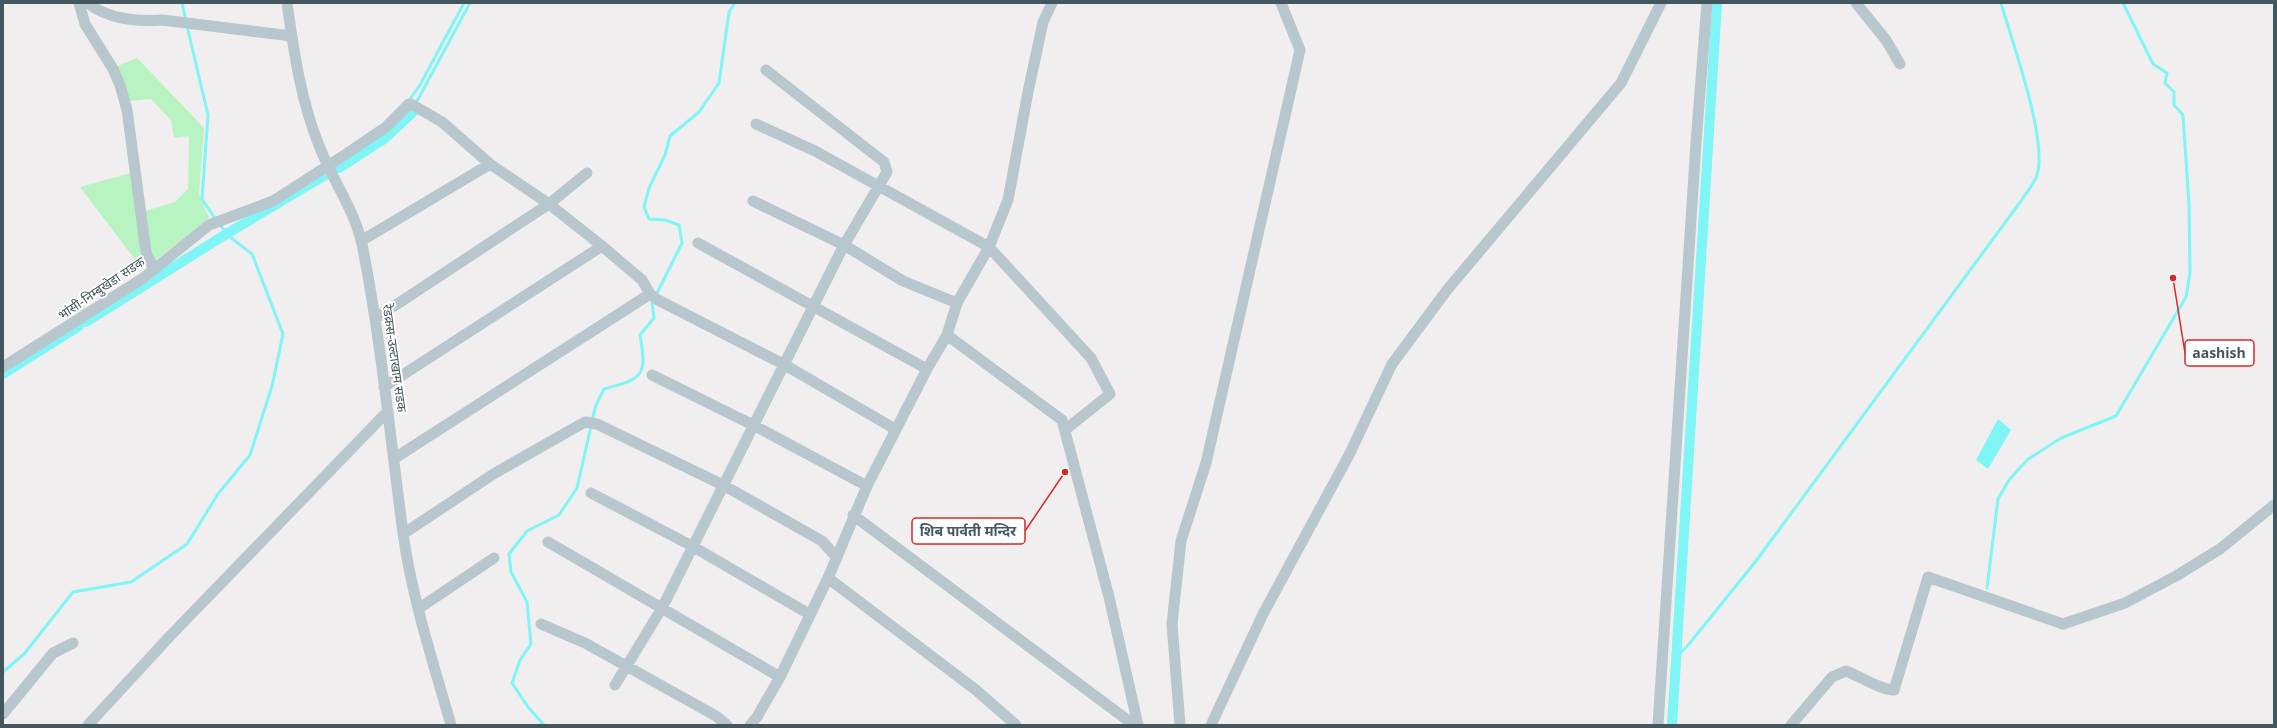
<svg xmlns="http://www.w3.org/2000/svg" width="2277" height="728" font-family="'Open Sans','Noto Sans Devanagari',sans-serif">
	<rect width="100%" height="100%" fill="#f1eeef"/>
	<path fill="#b8f4c2" d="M137,58L204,128L199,194L209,218L152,263L142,212L175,202L188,189L189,136L174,138L171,120L151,99L128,101L115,67Z
		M131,173L141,241L140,266L80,187Z"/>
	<path fill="#80f5f5" d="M1998,419L2011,430L1988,469L1976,460Z"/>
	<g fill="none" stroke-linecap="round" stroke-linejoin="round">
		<path stroke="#80f5f5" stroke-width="3" d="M182,3L186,21
			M187,26L208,115L202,199L216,220
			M408,102L420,85L464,3
			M416,103L470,3
			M656,295L682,243L679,225L665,220L649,219L644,207L649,188L665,155L670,136L699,112L719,83L729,12L735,3
			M592,420L596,405L604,389C644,379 647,375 640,335L654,318L652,303L654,300
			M1987,588L1998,499L2009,480L2027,460L2061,438L2116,416L2186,297L2190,273L2189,204L2183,115L2174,105V92L2165,83L2167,73L2153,64L2123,3
			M1675,659L1689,644L1756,561L2021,201C2026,193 2034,184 2037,175C2048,139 2012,42 2001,3
			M3,672L24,654L73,592L131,582L187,544L218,494L250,455L272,386L283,334L252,254L230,237L220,225
			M544,725L528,707L512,683L520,660L531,644L527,602L511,572L509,554L527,531L559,515L577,488L591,426"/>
		<path stroke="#80f5f5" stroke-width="10" d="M339,168L384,139L413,112
			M86,322L223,236L327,174
			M3,374L79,326
			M1672,725L1717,3"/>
		<path stroke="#b8c7cd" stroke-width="11" d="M79,3L85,24L113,69L120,85L127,110L146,252L154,270
			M88,3C107,19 138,22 162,20L291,36
			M287,3C294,53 301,102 320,148C333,181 354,209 362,244C381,340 390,436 403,533C412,598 433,662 451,725
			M1856,3L1886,40L1900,64
			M756,124L815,151L989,247L1091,358L1110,394L1065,430
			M753,201L844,245L903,281L957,303
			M361,241L490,164
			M698,243L927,369
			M376,318L549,204L587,173
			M947,335L1062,420L1109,597L1138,725
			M3,367L142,279L209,225L273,201L346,154L386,127L409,104H411L442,122L490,164L549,204L602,246L642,280L650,294L658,300L785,365L895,429
			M652,375L753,425L867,486
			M384,387L602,246
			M395,458L650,294
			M591,493L692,546L809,614
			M853,515L1134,725
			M403,534L495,473L585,422L597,424L723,485L822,541L837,558
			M548,542L780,677
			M828,578L976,690L1016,725
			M418,609L494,558
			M541,624L585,643L716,716L727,725
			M615,685L662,608L844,245L887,172L884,162L766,70
			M3,714L53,653L73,643
			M88,725L171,635L388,411
			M750,725L757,717L780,677L828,578L867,486L927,369L947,335L957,303L989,247L1008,200L1028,92L1043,22L1052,3
			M1180,725L1172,624L1181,541L1206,463L1300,50L1281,3
			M1211,725L1263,614L1349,455L1392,364L1447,290L1621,83L1661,3
			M1658,725L1696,143L1707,3
			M1791,725L1832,677L1846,671C1860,676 1880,690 1894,690L1928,577L2063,624L2125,603L2176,576L2220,549L2274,505"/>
	</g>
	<g text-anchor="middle" stroke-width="4" stroke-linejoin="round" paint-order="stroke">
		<g font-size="13" fill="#45575e" stroke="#fff">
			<text transform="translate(101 288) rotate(-34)" y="5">भांसी-निम्बुखेडा सडक</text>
			<text transform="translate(395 358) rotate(82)" y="5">रेडक्रस-उल्टाखाम सडक</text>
		</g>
	</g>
	<path fill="none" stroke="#d62828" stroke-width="1.5" d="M2173 278L2185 353M1065 472L1025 531"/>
	<g fill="#d62828" stroke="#fff" stroke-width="1.5">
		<circle cx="2173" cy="278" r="4"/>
		<circle cx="1065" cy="472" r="4"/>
	</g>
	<g fill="#fff" stroke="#d62828" stroke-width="1.5">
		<rect x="2185" y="340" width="69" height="26" rx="4"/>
		<rect x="912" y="518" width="113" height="26" rx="4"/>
	</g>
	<g font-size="14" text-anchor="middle" font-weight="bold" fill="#45575e">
		<text x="2219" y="358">aashish</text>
		<text x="968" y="536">शिब पार्वती मन्दिर</text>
	</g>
	<rect width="2277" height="728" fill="none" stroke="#45575e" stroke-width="8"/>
</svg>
